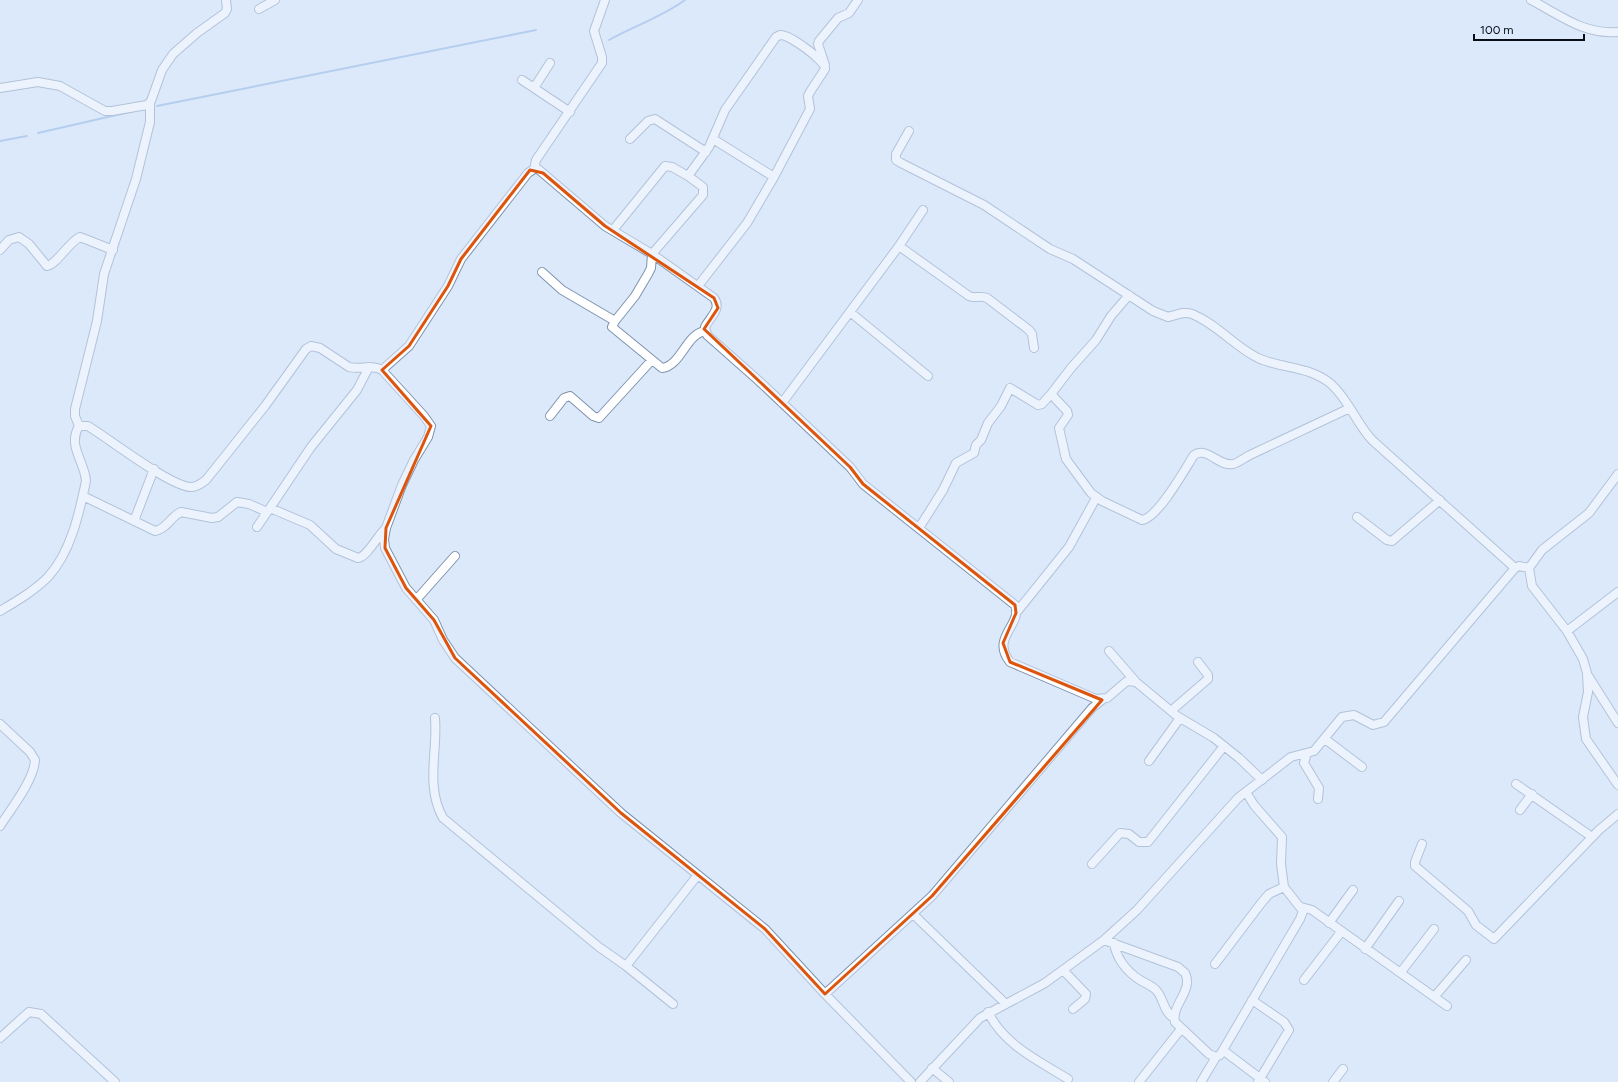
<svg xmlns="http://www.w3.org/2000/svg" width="1618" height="1082" font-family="Figtree,sans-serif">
	<rect width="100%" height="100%" fill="#dce9fb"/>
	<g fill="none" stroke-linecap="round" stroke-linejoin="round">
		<path stroke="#85ade0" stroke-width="2" d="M609,40C634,26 662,17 685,0
			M157,106L536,30
			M38,133L134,111
			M0,141L27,136"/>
		<defs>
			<path id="minor" d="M1531,0C1560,15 1584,35 1618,32
				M259,9L275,0
				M825,65L818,44L819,41L838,18L849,13L858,0
				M522,80L570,112
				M0,88L38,82L60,86L105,111H112L147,105L151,101L162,70L173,54L197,33L225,13L227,9L226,0
				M534,88L550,63
				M909,131L896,154V160L901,163L984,205L1050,249L1073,259L1153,311L1168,317C1177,315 1183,311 1192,314C1217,324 1234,346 1258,358C1282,369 1310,366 1331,384C1349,400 1356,423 1372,440L1515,568
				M630,139L648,121L655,119L706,152
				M713,139L774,177
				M534,169L536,160L602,63V57L594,31L605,0
				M688,176L703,187V195L652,254L651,268L648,274L635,296L615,321L612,327L662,368C681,366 686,334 705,331
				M613,230L665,166L672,167L688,176L709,147L725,110L776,37L780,35C789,34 826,61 825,69L810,92L808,96L810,109L774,177L747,223L698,286
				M899,246L923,210
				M0,250L9,240L19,237L29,244L47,266C56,265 69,242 80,237L113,250
				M542,272L562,290L615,321
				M850,312L928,376
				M382,370L409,346L448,286L461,259L528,173L534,169H538L605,226L652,254L714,298C722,309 710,317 705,327L707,335L759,381L850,467L863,484L1015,605C1023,625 990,637 1010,662L1096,699L1107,698L1127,681L1136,682L1177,716L1214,738L1239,758L1262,780
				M1051,394L1071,368L1096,340L1111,316L1129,295
				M782,403L899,246L969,296C975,299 980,295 987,298L1029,330L1032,334L1034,348
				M550,416L564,398L570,396L593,416L599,418L651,361
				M79,426L75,416V409L97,321L104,274L136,179L150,122V103
				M1618,474L1589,513L1542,550L1529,568L1532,586L1567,631L1583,659L1587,673L1588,692L1583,717L1586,739L1618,785
				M83,496L155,531C167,529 170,517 181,512L212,518L218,517L237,502L249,504L267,512
				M270,508L311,447L357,390L369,367
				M1357,517L1387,540L1392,541L1440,500
				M134,521L154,469
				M257,527L270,508L310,525L336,549L358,558C367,557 378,535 386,528
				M919,528L943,490L956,463L974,453L976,445L981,440L988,423L1001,406L1010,388L1038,405L1042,404L1051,394L1067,411L1068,415L1059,428L1066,459L1091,493L1102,501L1142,520C1158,518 1185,469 1194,455C1207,446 1219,467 1233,464C1238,463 1244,458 1250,455L1350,408
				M416,600L455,556
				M0,611C17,601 34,591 48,577C71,552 79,514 86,481C85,462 67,446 79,426H88C108,438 172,488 192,487C197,487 202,483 206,480L265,406L306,349L311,346L320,348L349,367C361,370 371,364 382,370L424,416L431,426L428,437L414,460L402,485L386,528L384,539L385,548L406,588L434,620L443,640L455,658L621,813L765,929L825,994L911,1082
				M1016,613L1069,547L1096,498
				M1567,631L1618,592
				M1109,651L1136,682
				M1587,674L1618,723
				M1171,711L1208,679V675L1198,662
				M435,718C438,751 425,786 443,818L599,947L626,966
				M0,724L30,752L35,760C34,780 11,809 0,826
				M1325,739L1362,767
				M1307,753L1304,763L1319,788L1318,799
				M1149,761L1180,718
				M1516,784L1592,837
				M1520,810L1532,794
				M1422,844L1415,862V866L1468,911L1476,925L1494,939L1599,830L1618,814
				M1092,864L1120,833L1129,834L1139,842H1148L1224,746
				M1301,907L1312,910L1447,1006
				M913,914L1006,1004
				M1329,923L1353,890
				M1104,940L1178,967L1185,973C1194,990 1171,1005 1175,1022L1209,1054L1216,1057L1220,1055L1300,919L1303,911L1284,887L1281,864L1282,837L1254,805L1246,792
				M1114,943C1116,958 1127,972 1140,980C1145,983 1152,986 1156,990C1164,998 1163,1012 1174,1018
				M1365,949L1399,901
				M1215,964L1262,902L1269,894L1284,887
				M1063,970L1086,994L1085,999L1073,1009
				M1401,972L1434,929
				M1304,980L1341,932
				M825,994L932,896L1092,708L1102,700
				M1435,996L1466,960
				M1252,1000L1284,1022L1289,1030L1258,1082
				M673,1004L626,966L697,876
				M988,1012C1004,1045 1039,1061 1068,1079
				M0,1038L29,1012L41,1014L115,1082
				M1224,1051L1265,1082
				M932,1068L949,1082
				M920,1082L980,1018L1045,983L1104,940L1137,910L1238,798L1291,757L1314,751L1342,717L1354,715L1373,725L1384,722L1515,568L1519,566L1529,568
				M1139,1082L1181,1029
				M1201,1082L1216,1057
				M1333,1082L1343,1069"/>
		</defs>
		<use href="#minor" stroke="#7e93ae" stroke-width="10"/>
		<use href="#minor" stroke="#fff" stroke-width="8"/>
	</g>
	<path d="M0 0H1618V1082H0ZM530,170L543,173L605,226L714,298L718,308L704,329L850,467L863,484L1015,605L1016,613L1003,643L1010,662L1102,700L932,896L825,994L765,929L621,813L455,658L434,620L406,588L385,548L386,528L431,426L382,370L409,346L448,286L461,259Z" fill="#dce9fb" fill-opacity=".55" fill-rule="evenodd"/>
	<path fill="none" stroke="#dd550d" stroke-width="3" stroke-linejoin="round" d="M530,170L543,173L605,226L714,298L718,308L704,329L850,467L863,484L1015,605L1016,613L1003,643L1010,662L1102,700L932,896L825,994L765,929L621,813L455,658L434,620L406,588L385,548L386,528L431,426L382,370L409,346L448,286L461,259Z"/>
	<path d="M1474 34v6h110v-6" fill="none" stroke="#070e17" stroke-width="2"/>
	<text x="1480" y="34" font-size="12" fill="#070e17" stroke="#dce9fb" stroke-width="3" paint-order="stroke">100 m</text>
</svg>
